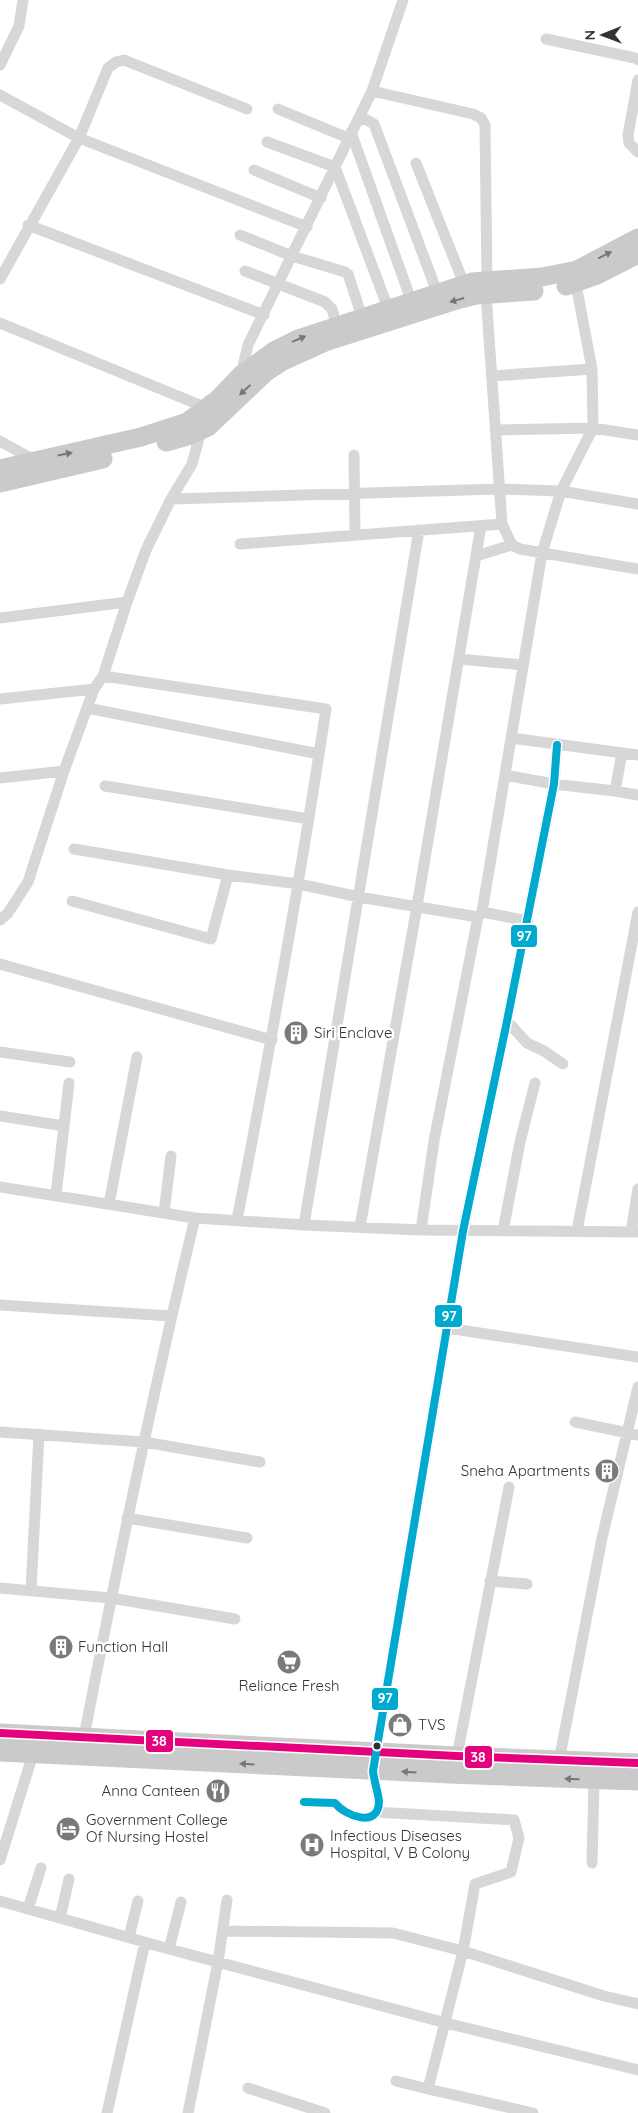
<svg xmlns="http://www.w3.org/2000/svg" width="638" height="2113" font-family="Quicksand,sans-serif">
	<rect width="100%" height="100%" fill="#fff"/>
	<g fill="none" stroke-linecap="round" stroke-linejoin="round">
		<path stroke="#d7d7d7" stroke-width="11" d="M546,39L635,58L638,60
			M0,65L19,26L23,0
			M638,80L628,135L629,143L638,152
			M372,91L473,114L481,118L485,125L487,280
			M0,95L79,138L307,227
			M278,109L348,138
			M358,119L367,120L374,124L437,292
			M351,132L411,300
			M267,142L335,167L388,308
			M416,163L464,284
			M254,170L321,198
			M28,225L264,315
			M240,235L292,256L345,272L348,274L362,317
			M245,271L325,302L332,309L337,326
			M0,279L79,138L108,68L116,62L124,60L247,109
			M0,323L207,408
			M241,375L248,345L372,91L403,0
			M492,376L592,369
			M495,430L593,428L638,435
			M0,441L34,460
			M354,455L355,535
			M171,499L499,489L561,491L638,504
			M502,524L512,545L520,549L638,569
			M240,544L502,524L486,294
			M476,556L512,545
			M0,618L127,602
			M459,659L523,665
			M103,676L326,709C300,880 270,1050 237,1220
			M0,699L94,689
			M87,708L319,754
			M511,738L638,755
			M505,775L554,784L615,791L638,795
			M0,778L64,771
			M105,786L309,819
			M615,791L622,753
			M74,849L228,875L299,884L359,897L478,917
			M72,901L211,939L228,875
			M482,912L528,921
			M0,920L8,913L28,882L64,771L94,689L103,676L127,602L146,550L171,499L192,464L201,431
			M0,964L272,1040
			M507,1021L527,1043L544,1051L563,1064
			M0,1052L70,1062
			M0,1116L64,1126
			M0,1187L195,1218L304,1225L421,1230L638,1232
			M56,1195L69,1083
			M109,1204L137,1057
			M164,1213L171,1156
			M304,1225L419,530
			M360,1227L417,906L481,526
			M421,1230L434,1141L478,917L482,912L542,553L561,491L593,428L592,369L576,284
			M503,1231L520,1142L535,1083
			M577,1231L638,912
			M631,1232L638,1189
			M0,1305L171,1316
			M447,1328L638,1357
			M575,1422L638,1435
			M0,1432L144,1442L260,1462
			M127,1518L247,1538
			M490,1581L527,1584
			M0,1588L111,1598L235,1619
			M31,1590L39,1434
			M83,1742C117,1566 153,1391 195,1218
			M457,1756L509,1487
			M559,1761L602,1538L638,1387
			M304,1802L335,1803C345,1816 379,1829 379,1801C378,1792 374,1781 373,1771L463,1231L507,1021L554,784L557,745
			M0,1860L33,1754
			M592,1863L594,1780
			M0,1901L169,1949L446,2023L638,2070
			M28,1909L41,1868
			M60,1918L69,1879
			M223,1931L393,1933L463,1951L475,1884L511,1872L519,1838L514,1820L375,1812
			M129,1937L138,1901
			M169,1949L181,1902
			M396,2081L428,2089L463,1951L604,1996L638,2004
			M248,2088L325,2113
			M428,2089L533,2113
			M107,2113L145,1942
			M188,2113L218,1962L227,1900"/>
		<path stroke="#cacaca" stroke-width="19" d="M566,286L597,275L638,254
			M166,442L191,435L208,427L266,372L283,361L325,342L460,299L477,295L534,291
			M0,469L141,437L187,422L217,400L241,375L274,351L298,339L472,282L542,277L577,270L638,238
			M0,483L103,459
			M0,1733L457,1756L638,1763
			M0,1752L450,1774L638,1781"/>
		<defs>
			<path id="bus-1" d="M0,1733L457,1756L638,1763"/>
			<path id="bus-2" d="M304,1802L335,1803C345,1816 379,1829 379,1801C378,1792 374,1781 373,1771L463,1231L507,1021L554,784L557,745"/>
		</defs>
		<use href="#bus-1" stroke="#fff" stroke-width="11"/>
		<use href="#bus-2" stroke="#fff" stroke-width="11"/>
		<use href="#bus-1" stroke="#e5007d" stroke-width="8"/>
		<use href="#bus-2" stroke="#00a9ce" stroke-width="8"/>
	</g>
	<defs><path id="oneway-solid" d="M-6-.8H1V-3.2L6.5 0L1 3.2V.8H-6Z" transform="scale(1.25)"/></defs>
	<g fill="#777">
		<use href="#oneway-solid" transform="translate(605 255) rotate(-27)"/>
		<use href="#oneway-solid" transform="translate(457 300) rotate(164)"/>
		<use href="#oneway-solid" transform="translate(299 339) rotate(-23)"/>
		<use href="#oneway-solid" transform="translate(245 390) rotate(137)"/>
		<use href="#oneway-solid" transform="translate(65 454) rotate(-11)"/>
		<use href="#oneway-solid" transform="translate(247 1764) rotate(-177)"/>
		<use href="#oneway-solid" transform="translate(409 1772) rotate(-177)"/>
		<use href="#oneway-solid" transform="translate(572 1779) rotate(-178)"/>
	</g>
	<defs>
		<symbol id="building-disc" viewBox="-11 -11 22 22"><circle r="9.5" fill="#7a7a7a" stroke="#fff"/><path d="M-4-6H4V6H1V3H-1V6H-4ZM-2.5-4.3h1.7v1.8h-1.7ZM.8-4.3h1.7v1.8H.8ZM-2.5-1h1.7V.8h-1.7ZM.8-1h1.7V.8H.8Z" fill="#fff"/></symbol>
		<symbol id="supermarket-disc" viewBox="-11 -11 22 22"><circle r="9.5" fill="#7a7a7a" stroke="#fff"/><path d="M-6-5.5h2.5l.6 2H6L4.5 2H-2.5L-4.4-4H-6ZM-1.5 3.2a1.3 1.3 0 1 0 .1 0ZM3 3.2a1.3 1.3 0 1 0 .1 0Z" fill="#fff"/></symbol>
		<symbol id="shop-disc" viewBox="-11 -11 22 22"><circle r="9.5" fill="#7a7a7a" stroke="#fff"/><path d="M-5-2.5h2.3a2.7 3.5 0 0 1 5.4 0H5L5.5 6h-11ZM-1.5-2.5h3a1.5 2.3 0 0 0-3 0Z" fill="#fff"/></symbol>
		<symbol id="restaurant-disc" viewBox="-11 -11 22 22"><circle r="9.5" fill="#7a7a7a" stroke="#fff"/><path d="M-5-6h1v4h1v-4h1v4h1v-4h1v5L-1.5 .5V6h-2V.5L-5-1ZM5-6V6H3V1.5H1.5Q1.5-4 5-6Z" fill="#fff"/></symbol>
		<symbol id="hotel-disc" viewBox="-11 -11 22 22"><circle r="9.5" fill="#7a7a7a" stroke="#fff"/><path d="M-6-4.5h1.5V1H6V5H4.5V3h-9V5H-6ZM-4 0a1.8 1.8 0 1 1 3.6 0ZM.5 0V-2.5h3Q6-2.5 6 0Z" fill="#fff"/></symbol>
		<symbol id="hospital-disc" viewBox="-11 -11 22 22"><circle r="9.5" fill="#7a7a7a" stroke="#fff"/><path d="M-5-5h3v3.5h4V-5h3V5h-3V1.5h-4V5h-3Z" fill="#fff"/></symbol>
	</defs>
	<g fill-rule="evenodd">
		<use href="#building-disc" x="282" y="1019" width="28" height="28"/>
		<use href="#building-disc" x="593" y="1457" width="28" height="28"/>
		<use href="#building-disc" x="47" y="1633" width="28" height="28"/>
		<use href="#supermarket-disc" x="275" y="1648" width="28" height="28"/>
		<use href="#shop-disc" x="386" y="1711" width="28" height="28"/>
		<use href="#restaurant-disc" x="204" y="1777" width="28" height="28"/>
		<use href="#hotel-disc" x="54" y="1815" width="28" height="28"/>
		<use href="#hospital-disc" x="298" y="1831" width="28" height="28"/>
	</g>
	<circle fill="#333" stroke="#fff" stroke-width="2" cx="377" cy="1746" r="4.5"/>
	<g text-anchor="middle" stroke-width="5" stroke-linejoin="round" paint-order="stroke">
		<g font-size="15" fill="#333" stroke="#fff" text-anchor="start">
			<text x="314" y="1038">Siri Enclave</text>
			<text x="590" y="1476" text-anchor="end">Sneha Apartments</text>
			<text x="78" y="1652">Function Hall</text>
			<text x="289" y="1691" text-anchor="middle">Reliance Fresh</text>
			<text x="418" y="1730">TVS</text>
			<text x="200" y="1796" text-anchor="end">Anna Canteen</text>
			<text x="86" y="1825">Government College<tspan x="86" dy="17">Of Nursing Hostel</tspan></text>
			<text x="330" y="1841">Infectious Diseases<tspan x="330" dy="17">Hospital, V B Colony</tspan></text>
		</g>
	</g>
	<g stroke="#fff" stroke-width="2">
		<rect x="510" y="924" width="28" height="24" rx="5" fill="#00a9ce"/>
		<rect x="434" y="1304" width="29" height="24" rx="5" fill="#00a9ce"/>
		<rect x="371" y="1687" width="28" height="24" rx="5" fill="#00a9ce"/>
		<rect x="145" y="1729" width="29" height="24" rx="5" fill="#e5007d"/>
		<rect x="464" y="1745" width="29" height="24" rx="5" fill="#e5007d"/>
	</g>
	<g font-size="14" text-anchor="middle" font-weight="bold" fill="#fff">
		<text x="524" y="941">97</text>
		<text x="449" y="1321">97</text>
		<text x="385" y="1703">97</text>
		<text x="159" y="1746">38</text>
		<text x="478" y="1762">38</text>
	</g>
	<g transform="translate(603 35) rotate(269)" stroke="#ffffff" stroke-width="4" paint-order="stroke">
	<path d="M0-4L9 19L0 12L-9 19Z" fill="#333333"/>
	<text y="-8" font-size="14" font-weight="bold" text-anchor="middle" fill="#333333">N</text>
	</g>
</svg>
